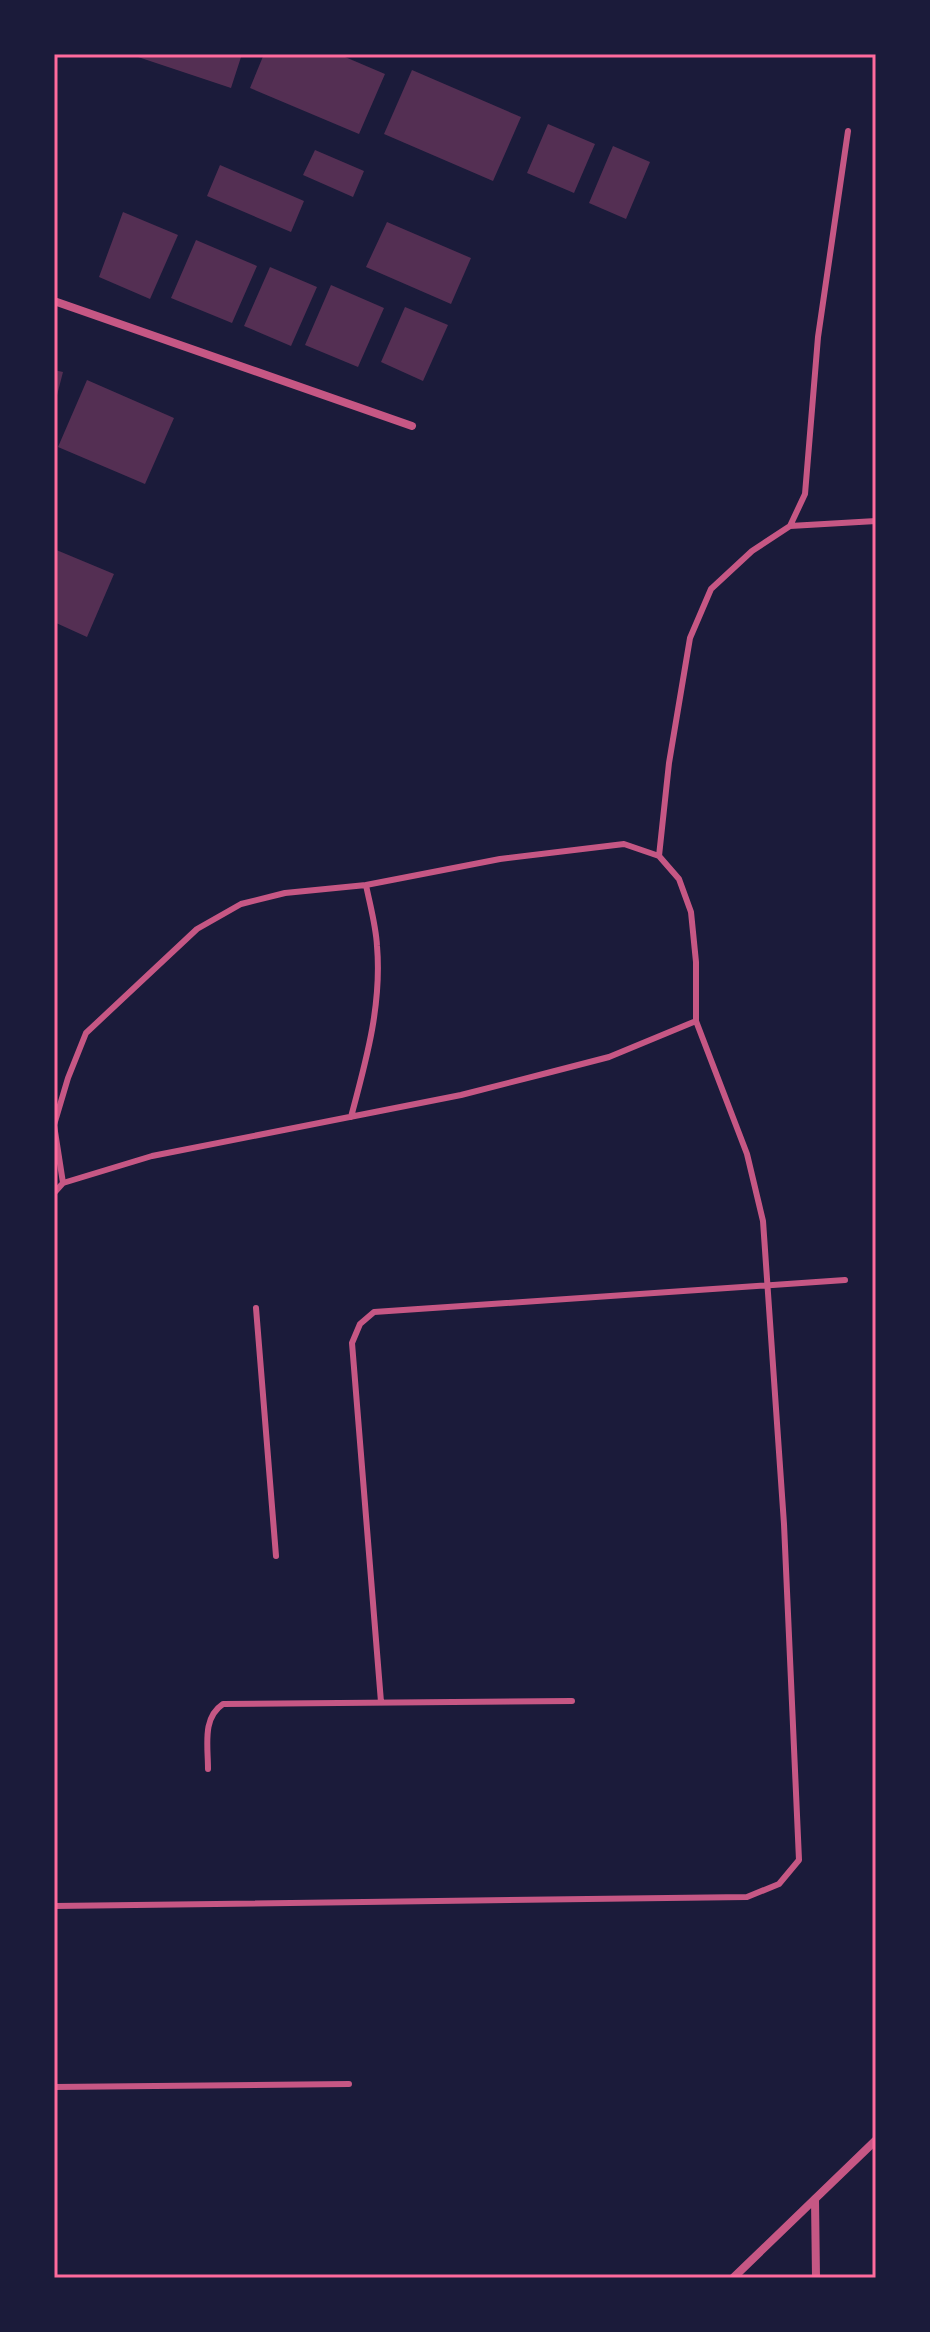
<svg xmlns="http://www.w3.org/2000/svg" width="930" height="2332" font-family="'Archivo Narrow',sans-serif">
	<rect width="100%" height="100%" fill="#1b1b3a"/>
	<path fill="#542f53" d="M129,54H242L231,88Z
		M264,54H338L385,74L359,134L250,88Z
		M412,70L521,117L493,181L384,134Z
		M548,124L595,144L574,193L527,173Z
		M613,146L650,162L626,219L589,203Z
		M315,150L364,171L353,197L303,175Z
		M220,165L304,201L291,232L207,196Z
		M123,212L178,235L150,299L99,277Z
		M387,222L471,258L451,304L366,267Z
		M196,240L257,266L232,323L171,298Z
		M270,267L317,287L291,346L244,326Z
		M331,285L384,308L358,367L305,345Z
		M405,307L448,325L423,381L381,362Z
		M54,370L63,372L55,403H54Z
		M87,380L174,418L145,484L58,447Z
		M54,549L114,574L87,637L54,622Z"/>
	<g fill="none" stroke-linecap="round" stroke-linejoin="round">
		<path stroke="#c65784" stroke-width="6" d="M790,526L876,521
			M659,856L669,763L690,638L711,589L752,551L790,526L805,494L818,337L848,131
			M351,1117C366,1061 382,1005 377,946C376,926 370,905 366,885
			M54,1193L63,1183L152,1156L461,1095L551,1072L609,1057L696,1021V962L691,912L679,879L659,856L624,844L500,859L366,885L285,893L241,904L197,929L86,1033L68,1078L54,1125L63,1183
			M256,1308L276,1556
			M381,1702L352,1343L360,1324L374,1312L845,1280
			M208,1769C208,1745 202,1718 223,1704L572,1701
			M54,1906L747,1897L779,1884L799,1860L784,1524L763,1221L747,1154L696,1021
			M54,2087L349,2084"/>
		<path stroke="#c65784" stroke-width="8" d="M54,301L412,426
			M815,2199L816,2278
			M733,2278L876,2140"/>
	</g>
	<rect width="930" height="2332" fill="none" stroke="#1b1b3a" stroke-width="112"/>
	<rect x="56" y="56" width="818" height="2220" fill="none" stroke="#ff6b9d" stroke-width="3"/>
</svg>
